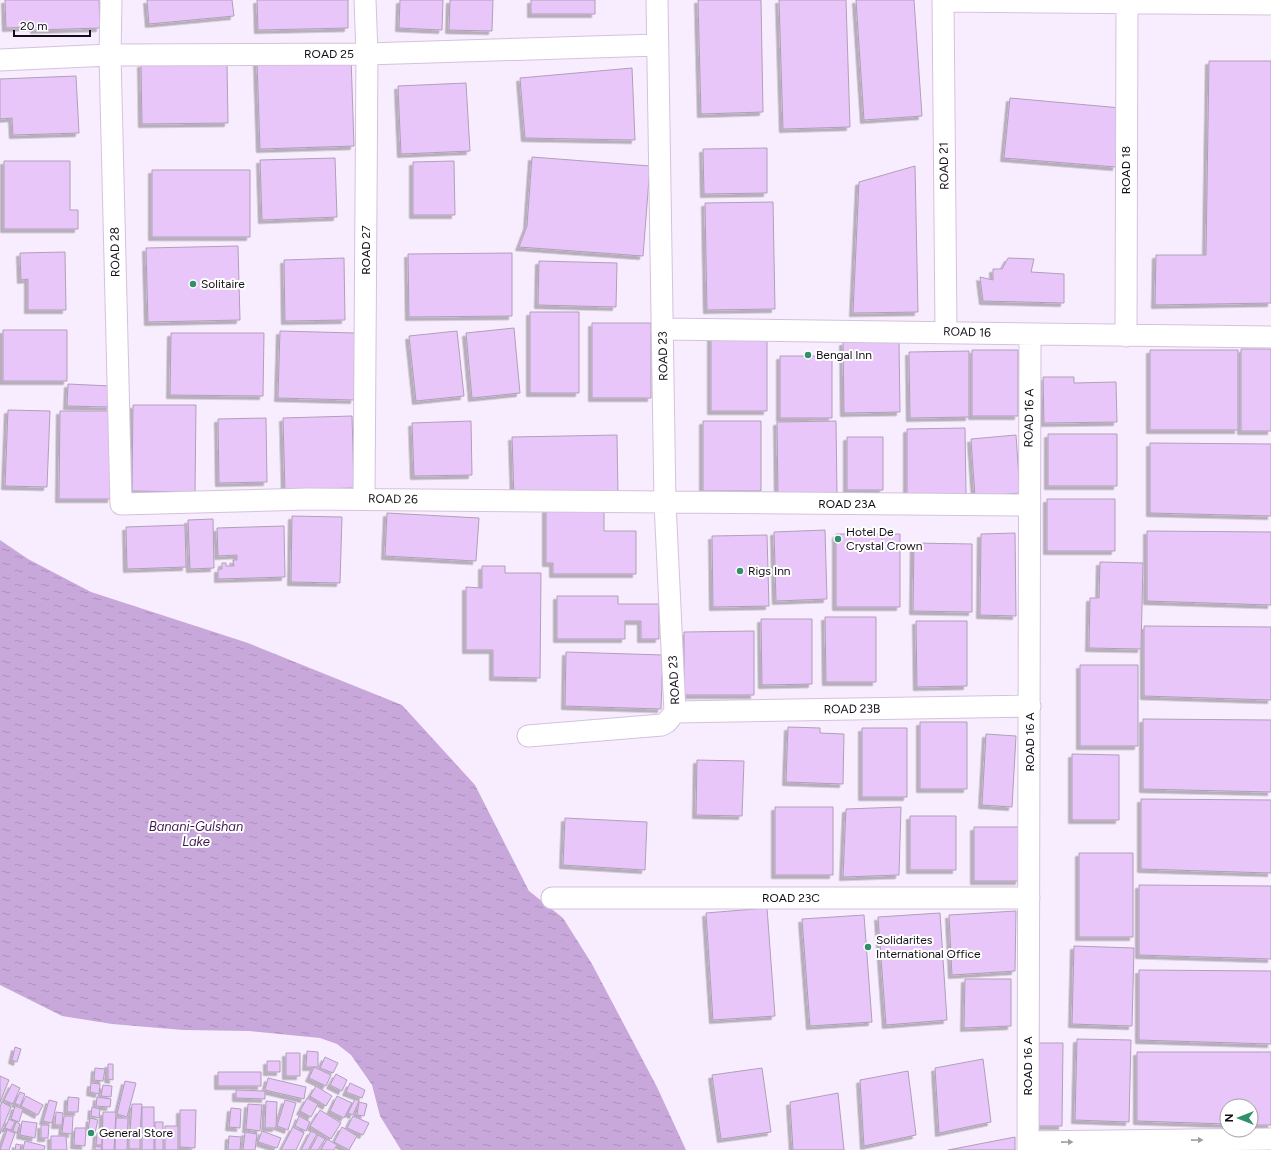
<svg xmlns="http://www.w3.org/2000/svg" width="1271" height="1150" font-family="Figtree,sans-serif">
	<defs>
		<pattern id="water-ripples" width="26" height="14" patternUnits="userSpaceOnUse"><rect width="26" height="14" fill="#c8a8da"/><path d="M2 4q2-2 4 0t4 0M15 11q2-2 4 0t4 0" fill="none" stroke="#ab8fba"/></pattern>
		<filter id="shadow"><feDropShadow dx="-3.5" dy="3.5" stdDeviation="0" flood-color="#0004"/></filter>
	</defs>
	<rect width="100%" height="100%" fill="#f8edfe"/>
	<path fill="url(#water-ripples)" d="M0,540L28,559L91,592L248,643L402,705L475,785L529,891L563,918L592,964L657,1087L686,1150H401L380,1116L372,1085L351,1055L337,1044L320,1038L249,1031L183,1030L112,1024L62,1016L0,985Z"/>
	<path fill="#e8c6fa" stroke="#b09fb9" filter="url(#shadow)" d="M5,0H99L100,28L34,30V27L6,28Z
		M147,0H232L234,16L149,24Z
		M257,0H348V28L258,30Z
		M400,0H443L442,30L399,28Z
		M450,0H493L492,31L449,30Z
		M531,0H595V14H531Z
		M698,0H761L763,112L701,114Z
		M779,0H846L850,127L783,129Z
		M856,0H914L922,116L864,120Z
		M351,57L354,146L260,149L257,61Z
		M1209,61H1271V303L1155,305L1156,255H1206Z
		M227,63L228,123L142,124L141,64Z
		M632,68L635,140L525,138L520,78Z
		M76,76L79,133L13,135L12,118L0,119V79Z
		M466,83L470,151L401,154L398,86Z
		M1010,98L1121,108L1116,167L1004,158Z
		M767,148V193L704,194L703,149Z
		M532,157L650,166L643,256L519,247L527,226Z
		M335,158L337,217L262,220L260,160Z
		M4,161H70V210H78V229H4Z
		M454,161L455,215H413V162Z
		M915,166L918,312L853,313L859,182Z
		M152,170H250V237H152Z
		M773,202L775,309L707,310L705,203Z
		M238,246L240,320L148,322L146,248Z
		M65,252L66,310H28V279L21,280L20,253Z
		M512,253V316L409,317L408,254Z
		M344,258L345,320L285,321L284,260Z
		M1008,258L1034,259L1031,272L1064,274V303L983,301L980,277L993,280V269H1002Z
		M539,261L617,263L616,307L538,305Z
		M530,312H579V393H530Z
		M592,323H651V398H592Z
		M514,328L520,393L472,398L466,333Z
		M3,330H67V381H3Z
		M280,331L355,333L354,400L278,398Z
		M457,331L464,396L416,401L409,336Z
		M171,333H264L263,396L170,395Z
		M711,335H767V411H711Z
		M843,342H899L900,412L844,413Z
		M1241,349H1271V431H1241Z
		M972,350H1018V416H972Z
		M1150,350H1238V430H1150Z
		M969,351V417L910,418L909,352Z
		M780,356H832V418H780Z
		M1043,377H1074V383L1116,382L1117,422L1044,423Z
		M68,384L111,386L110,407L67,406Z
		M133,405H196L195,492L132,491Z
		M8,410L50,411L47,487L5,486Z
		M60,411H112L111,499H59Z
		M352,416L354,488L285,490L283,418Z
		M266,418L267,482L219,483L218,419Z
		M471,421L472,475L414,476L412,423Z
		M703,421H761V491H703Z
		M836,421L837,494L778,495L777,422Z
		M965,428L966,494L907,495V429Z
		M1048,434H1117V486H1048Z
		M617,435L618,495L514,497L512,437Z
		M1016,435L1020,493L975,497L971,439Z
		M847,437H883V490H847Z
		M1150,443L1271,444V516L1150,513Z
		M1047,499H1115V551H1047Z
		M546,509H604V531H636V574H553V563H546Z
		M387,513L479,518L476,561L385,556Z
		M292,516L342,517L340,583L291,582Z
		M213,519L214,568L190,569L188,520Z
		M185,525L186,567L127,569L126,527Z
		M284,526L285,577L218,579V569H222V563H226V566H234L233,560H237V555L218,556L217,528Z
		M825,530L827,599L776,601L774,532Z
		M1147,531L1271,532V605L1147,601Z
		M1015,533L1016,616L980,615L981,534Z
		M836,534H900V607H836Z
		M767,535L769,606L713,607L712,536Z
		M914,543L972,544V612L913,611Z
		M1100,562L1143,563L1141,649L1089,648L1090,598H1099Z
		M482,566H505V573H541L540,678L493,677V650H466V587L482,588Z
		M557,596H618V604H659V639H641V621H625V639H557Z
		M825,617H876V682H826Z
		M761,619H812V684L762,685Z
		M916,621H967V686L917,687Z
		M1144,626L1271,627V700L1144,696Z
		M754,631V695H684V632Z
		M566,652L663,655L661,709L565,706Z
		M1080,665H1138V746H1080Z
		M1143,719L1271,720V792L1143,789Z
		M920,722H967V789H920Z
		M788,727L820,728V733L844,734L843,784L786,782Z
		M862,728H907V797H862Z
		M986,734L1016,736L1012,807L982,805Z
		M1072,754L1119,755V820H1072Z
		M697,760L744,761L742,816L696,815Z
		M1141,799L1271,800V873L1141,869Z
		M775,807H833V875H775Z
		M901,807L899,875L843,877L846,809Z
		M910,816H956V870H910Z
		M565,818L647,822L645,870L563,865Z
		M974,827H1019V881H974Z
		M1079,853H1133V937H1079Z
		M1139,885L1271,886V959L1139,955Z
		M767,908L775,1016L713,1020L706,913Z
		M1016,911L1015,971L952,975L949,915Z
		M940,913L947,1020L886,1025L878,917Z
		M864,915L872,1022L810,1026L802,919Z
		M1074,946L1134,948L1132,1026L1072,1024Z
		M1139,970L1271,971V1044L1139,1040Z
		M965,979H1011V1026L964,1028Z
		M1077,1039L1131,1040L1129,1122L1075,1120Z
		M1037,1043H1063L1062,1126H1037Z
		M15,1047L21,1049L17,1062L12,1060Z
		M307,1051L318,1052V1067H306Z
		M1137,1052H1271V1125H1251V1106H1227V1124L1137,1121Z
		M286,1053H300V1076H286Z
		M325,1057L338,1063L333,1073L320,1068Z
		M983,1059L991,1122L939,1133L935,1068Z
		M267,1061H280V1072H267Z
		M108,1064H113V1080L108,1079Z
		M314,1067L331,1075L326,1086L309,1078Z
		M95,1068L105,1069L103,1081L94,1080Z
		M762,1068L771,1132L721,1139L712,1075Z
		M908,1071L916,1135L864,1146L860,1080Z
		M218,1072H261V1086H218Z
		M336,1074L347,1080L342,1091L330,1085Z
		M0,1076L9,1080L0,1102Z
		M268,1078L306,1087L304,1099L265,1090Z
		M125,1081L136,1083L127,1117L117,1114Z
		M91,1083L100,1084L99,1094L90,1092Z
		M350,1083L365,1090L362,1098L346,1092Z
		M12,1084L20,1088L13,1104L4,1100Z
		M103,1085L112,1086L111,1097L101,1096Z
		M316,1086L332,1096L326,1106L310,1096Z
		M236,1090L265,1091V1099L236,1098Z
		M20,1092L25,1094L20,1106L15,1103Z
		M838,1093L844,1150H793L790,1102Z
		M26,1096L43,1105L38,1115L21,1106Z
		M337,1096L352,1103L344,1118L330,1111Z
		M68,1097L79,1098L78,1112H67Z
		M97,1097L111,1099L110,1107L96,1106Z
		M307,1098L318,1104L311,1117L300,1111Z
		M355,1099L359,1101L353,1115L348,1113Z
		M49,1100L57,1102L52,1123L43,1121Z
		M285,1100L296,1103L288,1130L277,1126Z
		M266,1101L277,1102L276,1128H265Z
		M2,1102L11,1107L0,1134V1107Z
		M359,1102L367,1104L364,1116L357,1115Z
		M132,1104H142L140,1132H130Z
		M248,1104L262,1105L260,1131L246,1129Z
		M15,1106L23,1109L19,1122L11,1119Z
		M92,1107L100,1109L99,1118L91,1116Z
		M142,1107H154V1150H142Z
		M231,1108L241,1109L240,1128L229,1127Z
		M180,1110H196L195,1148L180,1147Z
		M320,1110L341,1123L331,1139L310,1126Z
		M56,1112L63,1113L62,1125H55Z
		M103,1112H116L114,1150H102Z
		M64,1116H73L72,1134L62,1133Z
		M299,1116L310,1122L306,1131L295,1126Z
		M353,1116L369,1123L363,1135L347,1128Z
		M90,1118L98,1120L95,1133L88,1131Z
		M116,1118H128L127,1150H115Z
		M9,1119L15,1122L11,1130L5,1128Z
		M22,1121L37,1123L35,1138L20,1135Z
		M16,1122L20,1124L17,1133L13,1131Z
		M155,1122H163V1150H155Z
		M41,1125H49L48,1138H41Z
		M165,1126H178V1150H165Z
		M293,1127L304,1133L296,1150H281Z
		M342,1127L357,1136L349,1150L334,1142Z
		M75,1128H86L85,1146L74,1145Z
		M7,1130L15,1133L9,1150H0Z
		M262,1131L281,1138L277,1148L258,1142Z
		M311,1131L317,1134L308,1150H301Z
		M245,1132L257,1134L255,1150H243Z
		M97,1133H102V1145H96Z
		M129,1135L140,1136V1149H129Z
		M318,1135L325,1139L318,1150H310Z
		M51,1136H66L67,1150H51Z
		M229,1136L241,1137L240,1150H228Z
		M1015,1137V1150H948Z
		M327,1139L337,1145L334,1150H321Z
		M25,1141L45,1146L44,1150H23Z
		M16,1144L21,1145L20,1150H15Z
		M95,1146L102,1147V1150H95Z"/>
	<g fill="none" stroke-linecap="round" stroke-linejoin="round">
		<defs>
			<path id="street" d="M111,0L110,55L121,504L308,499L1028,505
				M657,0L665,503L675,712
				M943,0L946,331
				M943,1L1271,4
				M0,60L110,55L367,54L657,45
				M662,329L1271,337
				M1126,336L1127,4
				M364,499L367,54L365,0
				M675,712L1030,706
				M528,736L662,725L667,722L675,712
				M552,898H1029
				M1028,1142L1271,1139
				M1028,1150L1030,335"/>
		</defs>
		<use href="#street" stroke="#d4c2dd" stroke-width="23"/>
		<use href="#street" stroke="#fff" stroke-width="21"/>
	</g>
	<defs><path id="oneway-solid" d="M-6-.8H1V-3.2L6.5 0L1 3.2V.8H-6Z"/></defs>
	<g fill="#a19ea2">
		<use href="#oneway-solid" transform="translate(1197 1140) rotate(-1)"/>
		<use href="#oneway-solid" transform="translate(1067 1142) rotate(-1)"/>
	</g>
	<g fill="#319069" stroke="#fff" stroke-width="1.5">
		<circle cx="193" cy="284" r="4"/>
		<circle cx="808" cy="355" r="4"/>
		<circle cx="838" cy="539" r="4"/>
		<circle cx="740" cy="571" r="4"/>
		<circle cx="868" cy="947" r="4"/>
		<circle cx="91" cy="1133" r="4"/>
	</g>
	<g text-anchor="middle" stroke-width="4" stroke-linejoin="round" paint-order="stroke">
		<g font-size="12" fill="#130d16" stroke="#fff">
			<text x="329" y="58">ROAD 25</text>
			<text transform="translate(944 166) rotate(-91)" y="4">ROAD 21</text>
			<text transform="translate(1126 170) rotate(-90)" y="4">ROAD 18</text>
			<text transform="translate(366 250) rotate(-90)" y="4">ROAD 27</text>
			<text transform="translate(115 252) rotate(-91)" y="4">ROAD 28</text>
			<text transform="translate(967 332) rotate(2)" y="4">ROAD 16</text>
			<text transform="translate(663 356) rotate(-91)" y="4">ROAD 23</text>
			<text transform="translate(1029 418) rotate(-89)" y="4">ROAD 16 A</text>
			<text transform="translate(393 499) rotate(1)" y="4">ROAD 26</text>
			<text x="847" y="508">ROAD 23A</text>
			<text transform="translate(674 680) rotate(-93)" y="4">ROAD 23</text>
			<text transform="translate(852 709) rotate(-1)" y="4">ROAD 23B</text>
			<text transform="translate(1030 742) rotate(-90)" y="4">ROAD 16 A</text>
			<text x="791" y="902">ROAD 23C</text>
			<text transform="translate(1028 1066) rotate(-90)" y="4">ROAD 16 A</text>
		</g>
		<g font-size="12" fill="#130d16" stroke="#fff" text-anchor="start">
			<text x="201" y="288">Solitaire</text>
			<text x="816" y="359">Bengal Inn</text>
			<text x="846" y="536">Hotel De<tspan x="846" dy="14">Crystal Crown</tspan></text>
			<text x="748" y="575">Rigs Inn</text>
			<text x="876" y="944">Solidarites<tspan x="876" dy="14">International Office</tspan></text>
			<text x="99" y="1137">General Store</text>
		</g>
		<g font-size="13" font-style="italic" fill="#411753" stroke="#fff">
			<text x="196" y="831">Banani-Gulshan<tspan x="196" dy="15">Lake</tspan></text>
		</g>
	</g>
	<g transform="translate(1239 1118) rotate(270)"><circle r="19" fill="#ffffff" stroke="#a19ea2"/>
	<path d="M0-3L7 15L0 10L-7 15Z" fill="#319069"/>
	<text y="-6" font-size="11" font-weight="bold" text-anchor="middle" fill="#130d16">N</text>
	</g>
	<path d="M14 30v6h76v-6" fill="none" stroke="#130d16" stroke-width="2"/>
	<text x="20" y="30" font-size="12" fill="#130d16" stroke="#ffffff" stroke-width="3" paint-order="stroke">20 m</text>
</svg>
